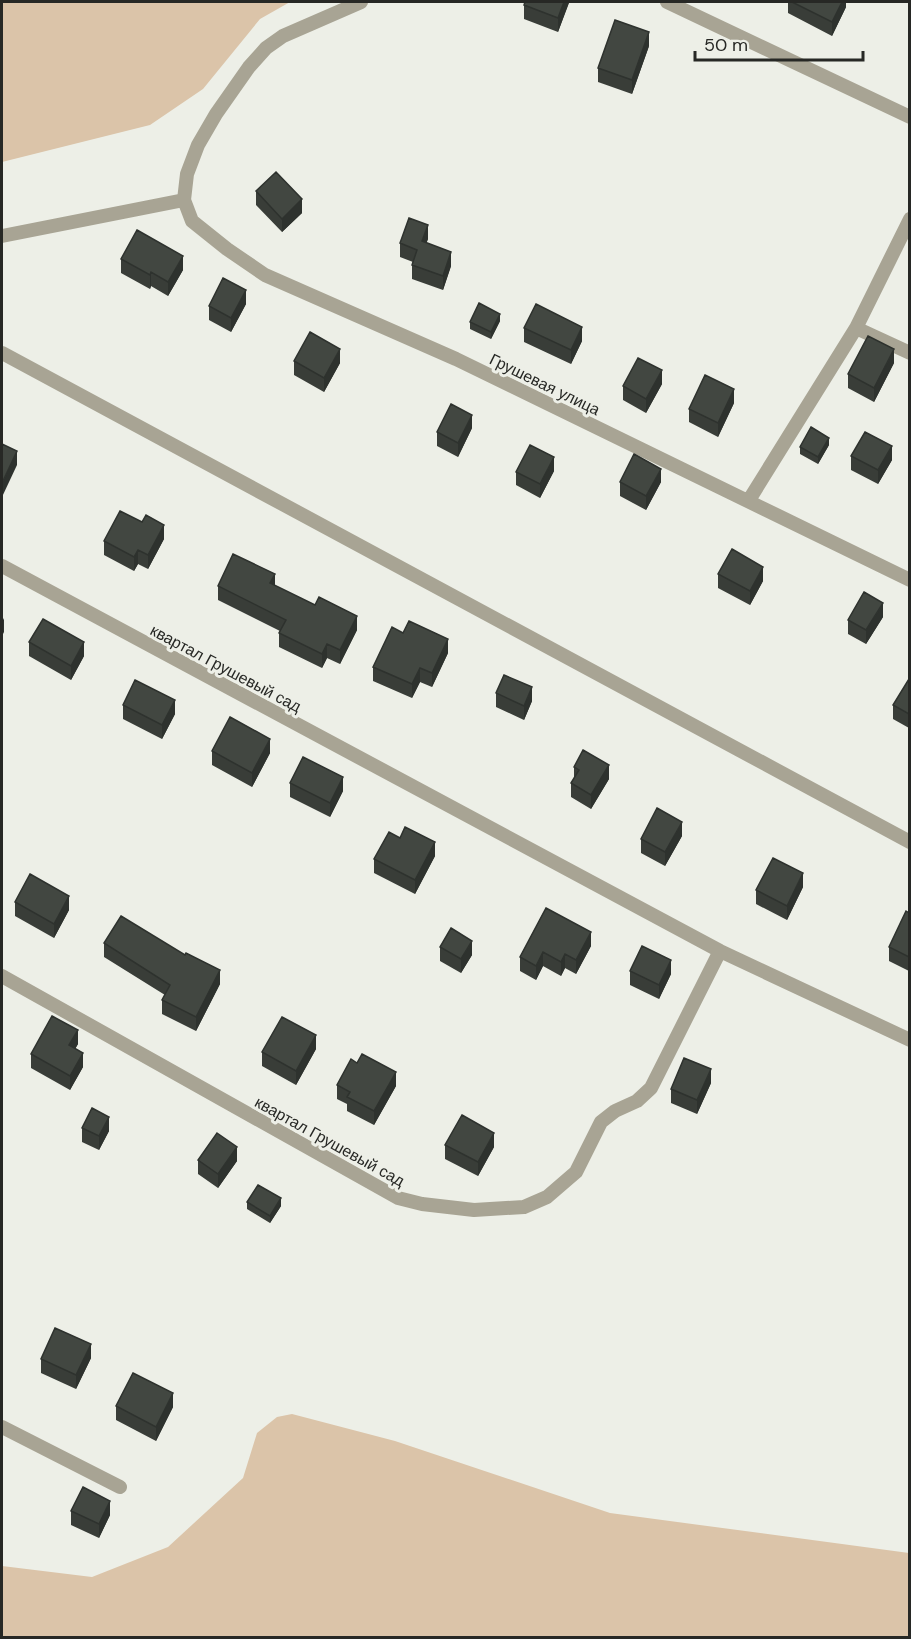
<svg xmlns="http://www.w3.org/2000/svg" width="911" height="1639" font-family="'DM Sans',sans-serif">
	<rect width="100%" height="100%" fill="#edefe7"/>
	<path fill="#dbc4a9" d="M2,2H290L260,19L203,89L150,125L2,162Z
		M292,1414L395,1441L610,1513L909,1553V1637H2V1566L92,1577L168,1547L243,1478L257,1433L277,1417Z"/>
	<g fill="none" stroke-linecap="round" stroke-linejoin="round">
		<path stroke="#a8a494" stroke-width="14" d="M361,2L283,36L266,48L249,67L216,114L198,145L187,174L184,200L192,221L227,249L265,275L456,359L910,580
			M667,2L910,117
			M2,236L184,200
			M856,328L910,219
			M2,353L910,842
			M749,500L856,328L910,353
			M2,566L720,951L910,1040
			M2,976L398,1198L422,1204L474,1210L524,1207L547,1197L576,1172L601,1122L615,1111L637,1101L651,1088L720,951
			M2,1427L120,1487"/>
	</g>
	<path fill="#393d38" d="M569,2L558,32L524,19V5Z
		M788,2H846V7L832,36L788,13Z
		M649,46L632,94L598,82V68Z
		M256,191L302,213L282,232L256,205Z
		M428,239L426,243L451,266L443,290L412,279V265L413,262L400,257V243Z
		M121,259L183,270L168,296L151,286L150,289L121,273Z
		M246,304L231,332L209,320V306Z
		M500,321L491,339L470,329V322Z
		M524,328L582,341L571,364L524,342Z
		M294,361L340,363L324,392L294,375Z
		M894,363L874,402L848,388V374Z
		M662,384L646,413L623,400V386Z
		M734,403L718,437L689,422V409Z
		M472,428L458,457L437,446V432Z
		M829,445L818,464L800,454V447Z
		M851,456L892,460L878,484L851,470Z
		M554,471L540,498L516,485V472Z
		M620,482H661L646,510L620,496Z
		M164,539L148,569L138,564L134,571L104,555V541Z
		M718,574L763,581L750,605L718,588Z
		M218,586H275L357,630L340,664L327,658L322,668L279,647V633L280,631L218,600Z
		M883,617L866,644L848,634V620Z
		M29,642L84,656L71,680L29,656Z
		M448,653L432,687L420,682L412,698L373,681V667Z
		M909,679V728L893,719V705Z
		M496,693L532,701L524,720L496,707Z
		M123,705L175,714L162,739L123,719Z
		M212,751L270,753L252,787L212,765Z
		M574,767L609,779L591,809L571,797V783L574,778Z
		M290,783L343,791L330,817L290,797Z
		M682,836L665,866L641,853V839Z
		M435,856L415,894L374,873V859Z
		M803,887L787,920L756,904V890Z
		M15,902L69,910L54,938L15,916Z
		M546,908L591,946L576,974L565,968L561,976L543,966L536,980L520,971V957Z
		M909,913V971L889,961V947Z
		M104,943L220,984L196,1031L162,1014V1000L165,995L104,957Z
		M440,947L472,955L461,973L440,961Z
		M630,971L671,974L659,999L630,985Z
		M78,1044L75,1049L83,1067L70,1090L31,1068V1054Z
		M316,1049L296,1085L262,1066V1052Z
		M711,1083L697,1114L671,1103V1089Z
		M337,1085L396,1086L374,1125L347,1111V1104L337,1099Z
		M82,1128L109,1131L99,1150L82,1142Z
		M445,1145L494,1147L478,1176L445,1159Z
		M198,1160L237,1161L218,1188L198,1174Z
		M247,1202L281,1206L270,1223L247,1209Z
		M91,1358L76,1389L41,1373V1359Z
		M116,1406L173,1407L156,1441L116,1420Z
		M71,1511L110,1515L99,1538L71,1525Z"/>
	<path fill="#2e322e" d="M564,2H569V3L558,32V18Z
		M842,2H846V7L832,36V22Z
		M649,32V46L632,94V80Z
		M302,199V213L282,232V219Z
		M428,225V239L422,255V241Z
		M451,252V266L443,290V276Z
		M183,256V270L168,296V282Z
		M151,272V286L150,289V275Z
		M246,290V304L231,332V318Z
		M500,314V321L491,339V332Z
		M582,327V341L571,364V350Z
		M340,349V363L324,392V378Z
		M894,349V363L874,402V388Z
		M662,370V384L646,413V399Z
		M734,389V403L718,437V423Z
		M472,415V428L458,457V443Z
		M829,438V445L818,464V457Z
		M892,446V460L878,484V470Z
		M17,451V465L2,497V483Z
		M554,457V471L540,498V484Z
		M661,469V482L646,510V496Z
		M164,525V539L148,569V555Z
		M138,550V564L134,571V557Z
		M763,567V581L750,605V591Z
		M275,574V588L270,583Z
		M883,603V617L866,644V630Z
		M357,616V630L340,664V650Z
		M4,618V632L2,636V622Z
		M448,639V653L432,687V673Z
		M84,642V656L71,680V666Z
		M327,644V658L322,668V654Z
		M420,668V682L412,698V684Z
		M532,687V701L524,720V706Z
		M175,700V714L162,739V725Z
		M270,739V753L252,787V773Z
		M609,765V779L591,809V795Z
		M343,777V791L330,817V803Z
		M682,822V836L665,866V852Z
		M435,842V856L415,894V880Z
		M803,873V887L787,920V906Z
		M69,896V910L54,938V924Z
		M591,932V946L576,974V960Z
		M472,941V955L461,973V959Z
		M543,952V966L536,980V966Z
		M565,954V968L561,976V962Z
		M671,960V974L659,999V985Z
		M220,970V984L196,1031V1017Z
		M78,1030V1044L69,1059V1045Z
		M316,1035V1049L296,1085V1071Z
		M83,1053V1067L70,1090V1076Z
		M711,1069V1083L697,1114V1100Z
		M396,1072V1086L374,1125V1111Z
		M109,1117V1131L99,1150V1136Z
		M494,1133V1147L478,1176V1162Z
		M237,1147V1161L218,1188V1174Z
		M281,1198V1206L270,1223V1216Z
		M91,1344V1358L76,1389V1375Z
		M173,1393V1407L156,1441V1427Z
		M110,1501V1515L99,1538V1524Z"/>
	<path fill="#424741" stroke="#2e322e" stroke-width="1.5" d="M525,2H564L558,18L524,5Z
		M792,2H842L832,22Z
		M615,20L649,32L632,80L598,68Z
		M276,172L302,199L282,219L256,191Z
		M409,218L428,225L422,241L451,252L443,276L412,265L417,250L400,243Z
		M137,230L183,256L168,282L151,272L150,275L121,259Z
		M223,278L246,290L231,318L209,306Z
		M479,303L500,314L491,332L470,322Z
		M536,304L582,327L571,350L524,328Z
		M310,332L340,349L324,378L294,361Z
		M868,336L894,349L874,388L848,374Z
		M638,358L662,370L646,399L623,386Z
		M705,375L734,389L718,423L689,409Z
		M451,404L472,415L458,443L437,432Z
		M811,427L829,438L818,457L800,447Z
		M865,432L892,446L878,470L851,456Z
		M2,444L17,451L2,483Z
		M530,445L554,457L540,484L516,472Z
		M634,454L661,469L646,496L620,482Z
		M120,511L142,522L146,515L164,525L148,555L138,550L134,557L104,541Z
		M732,549L763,567L750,591L718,574Z
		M233,554L275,574L270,583L315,605L319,597L357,616L340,650L327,644L322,654L279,633L286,620L218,586Z
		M864,592L883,603L866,630L848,620Z
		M43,619L84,642L71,666L29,642Z
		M409,621L448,639L432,673L420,668L412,684L373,667L392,627L403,633Z
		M504,675L532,687L524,706L496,693Z
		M909,679V714L893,705Z
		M135,680L175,700L162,725L123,705Z
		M230,717L270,739L252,773L212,751Z
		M583,750L609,765L591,795L571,783L579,770L574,767Z
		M303,757L343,777L330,803L290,783Z
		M657,808L682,822L665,852L641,839Z
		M405,827L435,842L415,880L374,859L389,832L400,838Z
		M773,858L803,873L787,906L756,890Z
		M30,874L69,896L54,924L15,902Z
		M546,908L591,932L576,960L565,954L561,962L543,952L536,966L520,957Z
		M906,911L909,913V957L889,947Z
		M121,916L185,955L186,953L220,970L196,1017L162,1000L170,985L104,943Z
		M451,928L472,941L461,959L440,947Z
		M642,946L671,960L659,985L630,971Z
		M52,1016L78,1030L69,1045L83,1053L70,1076L31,1054Z
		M282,1017L316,1035L296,1071L262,1052Z
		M362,1054L396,1072L374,1111L347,1097L350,1092L337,1085L351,1059L357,1063Z
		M684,1058L711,1069L697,1100L671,1089Z
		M92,1108L109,1117L99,1136L82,1128Z
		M462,1115L494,1133L478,1162L445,1145Z
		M217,1133L237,1147L218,1174L198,1160Z
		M258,1185L281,1198L270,1216L247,1202Z
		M55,1328L91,1344L76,1375L41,1359Z
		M133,1373L173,1393L156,1427L116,1406Z
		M83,1487L110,1501L99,1524L71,1511Z"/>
	<g text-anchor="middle" stroke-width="6" stroke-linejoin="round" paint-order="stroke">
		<g font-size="16" fill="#272825" stroke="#edefe7">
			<text transform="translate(545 384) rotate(26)" y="6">Грушевая улица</text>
			<text transform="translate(226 668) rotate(28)" y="6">квартал Грушевый сад</text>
			<text transform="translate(330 1141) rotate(29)" y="6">квартал Грушевый сад</text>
		</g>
	</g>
	<rect width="911" height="1639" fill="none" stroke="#272825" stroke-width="6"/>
	<path d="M695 51v9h168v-9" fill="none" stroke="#272825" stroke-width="3"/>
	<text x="704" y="51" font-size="18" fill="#272825" stroke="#edefe7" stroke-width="4.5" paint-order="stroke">50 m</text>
</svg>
